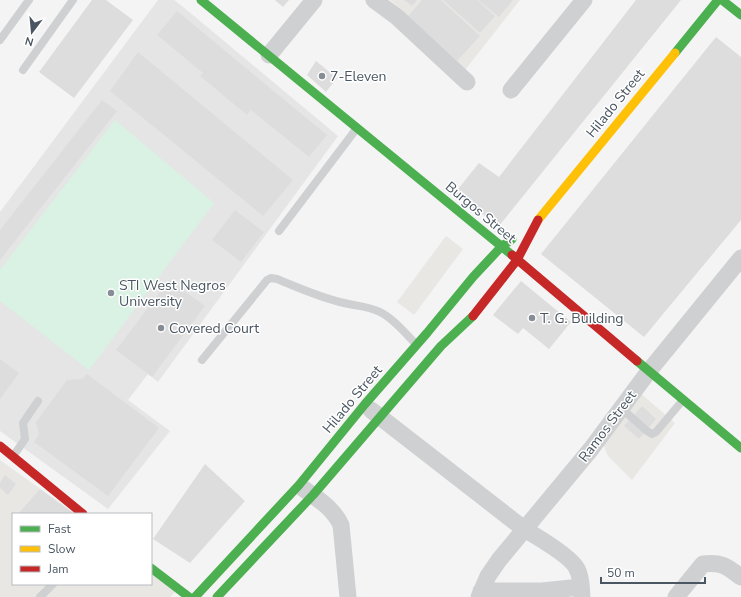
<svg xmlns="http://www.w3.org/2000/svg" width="741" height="597" font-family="'Nunito Sans',sans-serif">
	<rect width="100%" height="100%" fill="#f4f4f4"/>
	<path fill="#e8e7e3" d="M390,0H520L465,70Z
		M446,236L463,249L414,315L397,302Z
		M639,392L675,423L632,480L608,456L601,439Z
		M0,460L75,514H13V584H151V568L179,588L170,597H0Z"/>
	<path fill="#e6e5e6" d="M158,0H174L182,6L338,136L158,382L148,374L128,400L170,431L108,509L0,431V212Z"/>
	<path fill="#d9f2e3" d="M115,120L214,203L89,370L0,301V270Z"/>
	<path fill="#ddddde" d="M92,0H106L133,20L74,98L39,72Z
		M275,0H289L283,7Z
		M404,0H417L412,6Z
		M422,0H441L480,36L457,61L408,16Z
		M443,0H477L495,16L480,33Z
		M478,0H513L499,17Z
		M636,0H681L499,226L454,194L479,163L499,177Z
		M177,11L327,135L309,157L251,110L247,115L200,76L203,73L157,35Z
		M716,37L741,57V220L644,337L541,254Z
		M138,52L293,180L263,216L110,91Z
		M316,61L337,78L326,92L307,75Z
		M102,100L117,111L0,260V230Z
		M235,210L264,232L241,262L212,240Z
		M169,280L205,306L152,377L116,350Z
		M521,281L571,322L549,349L523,328L518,334L493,315Z
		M0,359L19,373L0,399Z
		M87,374L159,428L108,496L34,442L39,434L36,422L67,380L82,379Z
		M642,406L656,419L639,439L624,426Z
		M205,464L245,501L190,563L153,539Z
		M5,475L16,484L8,495L0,488V483Z
		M40,489L75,514H18Z"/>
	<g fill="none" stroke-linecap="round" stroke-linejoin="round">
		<path stroke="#ced0d2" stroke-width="8" d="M0,40L29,0
			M23,70L73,0
			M279,231L357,128
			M202,360L267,280L271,278L277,279C299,288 321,298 344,303C356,306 368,306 380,312C394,319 405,333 416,344
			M621,408L647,431L652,434L656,432L683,400
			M14,455L25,439L23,423L38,401
			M40,597L53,584"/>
		<path stroke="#ced0d2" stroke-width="17" d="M374,0L397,17L467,82
			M269,55L314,0
			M511,90L584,0
			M371,410L524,529C536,536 572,557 577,569C582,578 581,587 582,597
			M304,489C318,499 333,508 341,525L348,597
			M481,591H542L581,587
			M479,597L488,576L499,560L591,449L649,371L741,258
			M676,597L703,564C722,562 726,566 741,577"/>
		<path stroke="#4caf50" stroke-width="9" d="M201,0L512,255
			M722,0L741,15
			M675,53L718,0
			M637,361L741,448
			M151,568L189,597
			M195,597L299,485L365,404L427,333L473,277L501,247L512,239
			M217,597L313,495L441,346L473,316"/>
		<path stroke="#ffc107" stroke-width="9" d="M538,220L675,53"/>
		<path stroke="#c62828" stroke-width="9" d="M512,255L637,361
			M473,316L517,260L538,220
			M0,446L83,514"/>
	</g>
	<g fill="#868d94" stroke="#fff" stroke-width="1.5">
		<circle cx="322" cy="76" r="4"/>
		<circle cx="111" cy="293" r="4"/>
		<circle cx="532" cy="318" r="4"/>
		<circle cx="161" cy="328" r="4"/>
	</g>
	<g text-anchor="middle" stroke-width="3" stroke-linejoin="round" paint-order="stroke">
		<g font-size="14" fill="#4a5661" stroke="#fff" text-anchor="start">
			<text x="330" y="81">7-Eleven</text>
			<text x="119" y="290">STI West Negros<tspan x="119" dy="16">University</tspan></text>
			<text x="540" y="323">T. G. Building</text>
			<text x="169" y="333">Covered Court</text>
		</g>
		<g font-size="14" fill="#4a5661" stroke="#fff">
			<text transform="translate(615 103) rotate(-51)" y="5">Hilado Street</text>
			<text transform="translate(481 212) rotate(40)" y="5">Burgos Street</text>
			<text transform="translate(352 399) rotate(-50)" y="5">Hilado Street</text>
			<text transform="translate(607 426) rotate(-53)" y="5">Ramos Street</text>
		</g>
	</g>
	<rect x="12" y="513" width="140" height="72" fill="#ffffff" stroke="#b7bbc0"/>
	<rect x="20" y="526" width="20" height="6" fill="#4caf50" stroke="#b7bbc0"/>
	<text x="48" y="533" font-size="12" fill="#4a5661">Fast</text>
	<rect x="20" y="546" width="20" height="6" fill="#ffc107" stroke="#b7bbc0"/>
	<text x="48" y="553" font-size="12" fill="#4a5661">Slow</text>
	<rect x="20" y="566" width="20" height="6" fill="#c62828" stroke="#b7bbc0"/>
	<text x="48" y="573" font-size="12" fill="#4a5661">Jam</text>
	<g transform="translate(32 32) rotate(196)" stroke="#ffffff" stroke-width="3" paint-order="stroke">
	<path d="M0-3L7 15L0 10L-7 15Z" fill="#4a5661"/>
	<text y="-6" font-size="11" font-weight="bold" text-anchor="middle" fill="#4a5661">N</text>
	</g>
	<path d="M601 577v6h104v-6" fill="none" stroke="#4a5661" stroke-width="2"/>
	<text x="607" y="577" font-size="12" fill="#4a5661" stroke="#ffffff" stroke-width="3" paint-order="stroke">50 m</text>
</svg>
